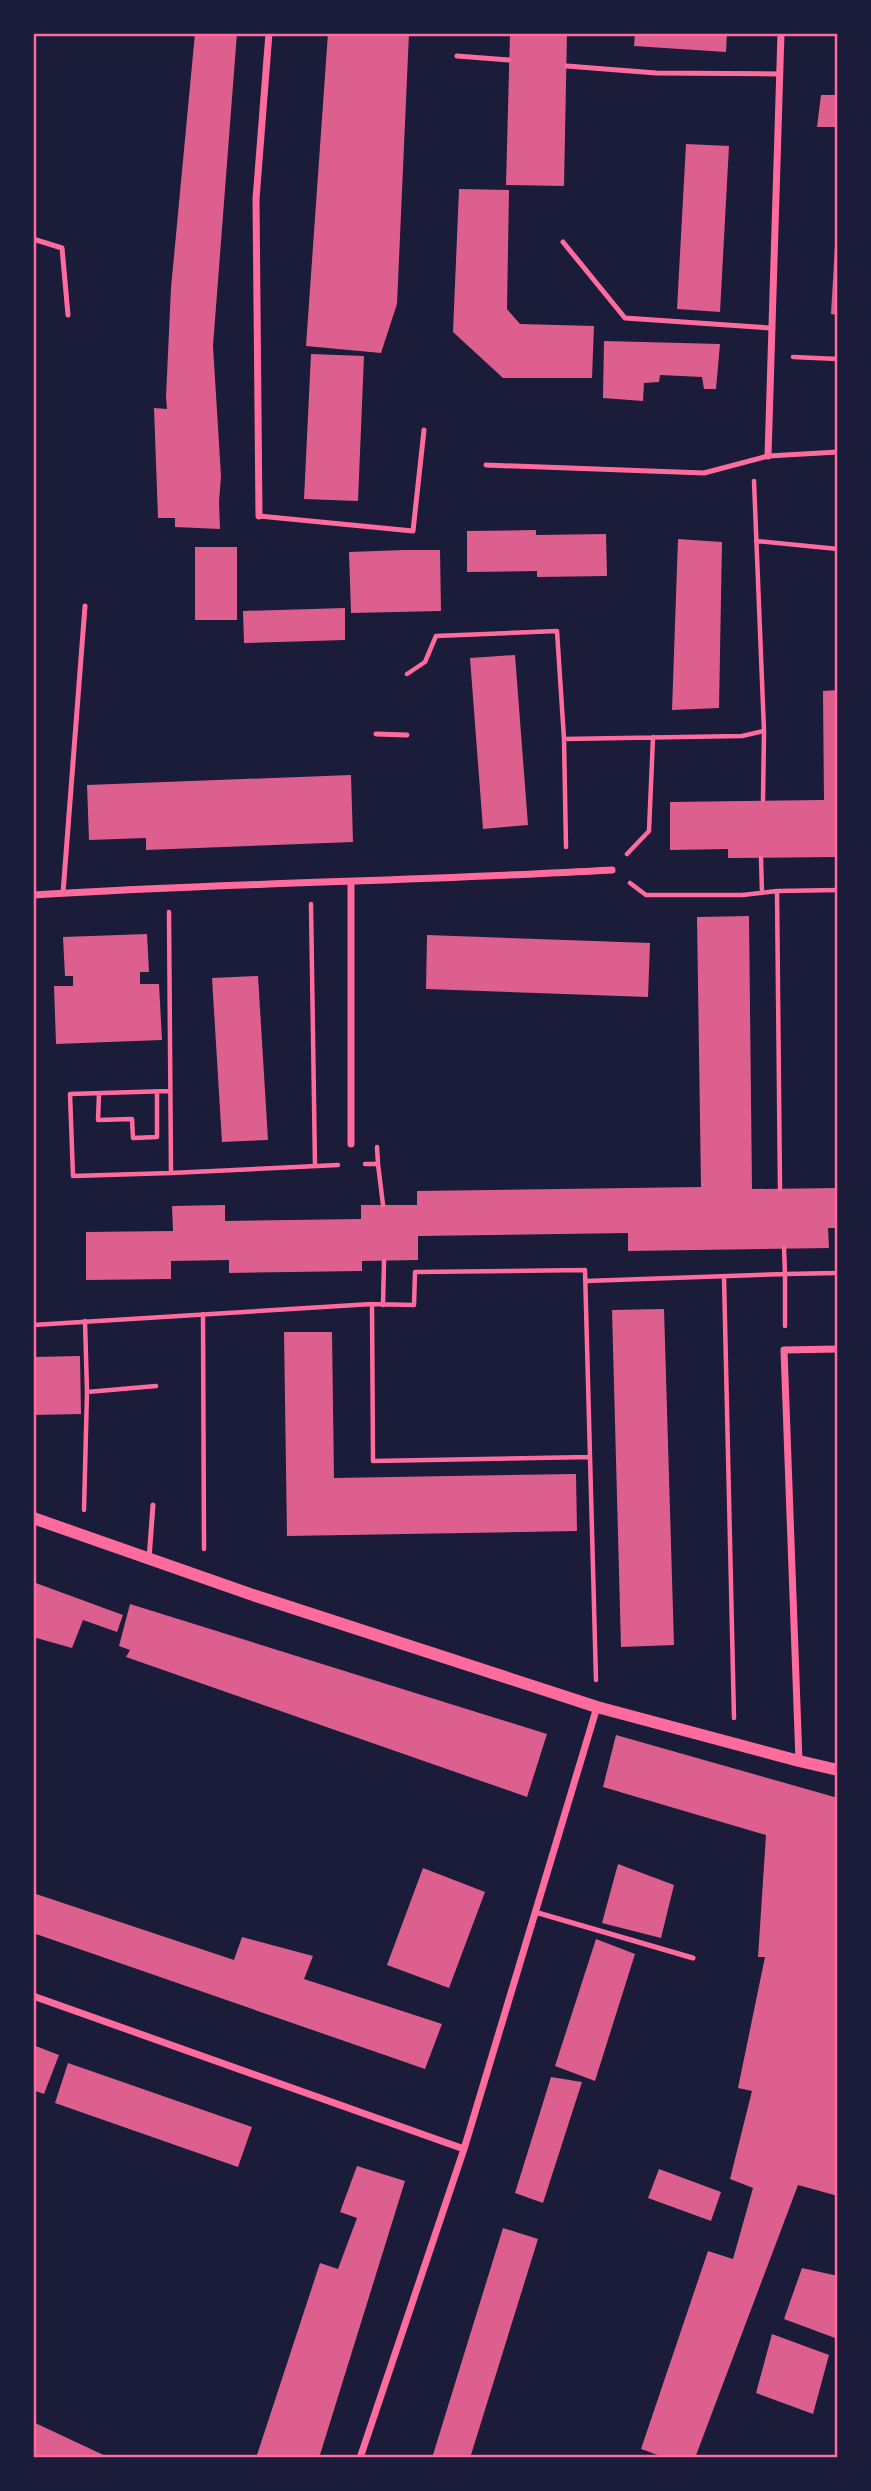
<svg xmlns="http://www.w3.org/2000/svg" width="871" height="2491" font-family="'Crimson Pro',serif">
	<rect width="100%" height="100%" fill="#1b1b3a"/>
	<path fill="#dd5f8e" d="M195,33H237L213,346L221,476L219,502L220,529L175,527V518H158L154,408L167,409L166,397L171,288Z
		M328,33H409L397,304L381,353L306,346Z
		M510,33H567L564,186L506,185Z
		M635,33H727L726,52L634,46Z
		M821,95H838V127H817Z
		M686,144L729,146L720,312L677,309Z
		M459,189L509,190L507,309L520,324L594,326L592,378H503L453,332Z
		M836,227H838V315L831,314Z
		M604,341L720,344L716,389H704L702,377L660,375L659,382L644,383L643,401L603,398Z
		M311,354L364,356L358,501L304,499Z
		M536,530V535L606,534L607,576L537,577V571L467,572V531Z
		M678,539L722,542L719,708L672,710Z
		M195,547H237V620H195Z
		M404,550H440L441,611L351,613L349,552Z
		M345,608V640L244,643L243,611Z
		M515,655L528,825L483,829L470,658Z
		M838,690V857L728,858V849L670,850V802L824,800L823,691Z
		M351,775L353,842L146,850V838L89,840L87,785Z
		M749,916L752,1189L838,1188V1228H828L829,1248L628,1251V1233L418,1236V1260L362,1261V1271L229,1273V1260L171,1261V1279L86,1280V1232L173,1231L172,1206L225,1205V1221L361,1219V1205H417V1191L701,1187L697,917Z
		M147,934L149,972H140V984H159L162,1040L56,1044L54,986H73V976H65L63,937Z
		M427,935L650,943L648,997L426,989Z
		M258,976L268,1140L222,1142L212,978Z
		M664,1309L674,1645L621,1647L612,1310Z
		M284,1332H332L334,1478L576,1474L577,1531L287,1536Z
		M80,1356L81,1414L33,1415V1357Z
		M33,1582L123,1615L117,1632L83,1620L72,1648L33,1637Z
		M130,1604L547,1734L527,1797L126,1657L130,1650L119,1646Z
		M616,1735L838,1798V2196L798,2185L695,2458H666L641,2449L708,2251L733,2259L753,2188L730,2179L752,2091L738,2088L765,1957H758L766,1835L603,1787Z
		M618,1864L674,1885L661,1938L602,1923Z
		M423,1868L485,1892L449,1988L387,1965Z
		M33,1893L234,1960L242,1937L313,1956L304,1979L442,2024L425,2069L33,1933Z
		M596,1939L635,1954L595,2081L555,2066Z
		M33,2045L59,2055L44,2094L33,2090Z
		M68,2063L252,2127L238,2167L55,2103Z
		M551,2077L582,2082L543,2203L515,2193Z
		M357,2166L405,2181L319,2458H256L320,2263L338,2269L357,2218L340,2212Z
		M659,2169L721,2192L711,2221L648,2198Z
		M503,2228L538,2239L470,2458H432Z
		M802,2268L838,2276V2327L835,2338L784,2319Z
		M772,2334L829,2355L813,2414L756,2393Z
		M33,2422L110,2458H33Z"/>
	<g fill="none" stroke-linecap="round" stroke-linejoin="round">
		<path stroke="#ff6b9d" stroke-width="4.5" d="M793,357L838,359
			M756,541L838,549
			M407,674L425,662L436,636L557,631L564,739L566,847
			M564,739L742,736L764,731L754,481
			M763,800L764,731
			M627,854L649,831L653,737
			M761,858L762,893
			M630,883L646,895H743L777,891L838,890
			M777,891L780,1189
			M311,904L315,1166
			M169,912L171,1173L338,1165
			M169,1091L70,1094L73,1176L171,1173
			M99,1094L98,1120L132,1119L133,1138L157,1137V1092
			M377,1147L378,1164
			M365,1164H378L383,1205
			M784,1248L785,1274L838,1273
			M724,1277L734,1718
			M586,1281L785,1274V1326
			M383,1305L384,1261
			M203,1314L204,1549
			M85,1321L87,1392L156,1386
			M33,1325L372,1304
			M590,1457L373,1461L372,1304L414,1305L415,1272L585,1270L596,1680
			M84,1510L87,1392"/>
		<path stroke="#ff6b9d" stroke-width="5" d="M457,56L509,60
			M567,66L656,73L780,74
			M33,239L62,248L68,315
			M563,242L625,318L771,328
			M486,465L704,473L768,456L838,452
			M259,516L413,531L424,430
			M376,734L407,735
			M63,893L85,606
			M149,1559L153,1505
			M535,1912L693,1958"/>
		<path stroke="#ff6b9d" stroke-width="7" d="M768,456L781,33
			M259,516L256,199L269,33
			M33,895C226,883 419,881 612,870
			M351,1144V882
			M799,1761L784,1350L838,1349
			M33,1996L464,2149
			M360,2458L464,2149L597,1707"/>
		<path stroke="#ff6b9d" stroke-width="12" d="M33,1518L256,1596L597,1707L799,1761L838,1770"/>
	</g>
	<rect width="871" height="2491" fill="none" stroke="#1b1b3a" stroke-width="70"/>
	<rect x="35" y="35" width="801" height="2421" fill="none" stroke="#ff6b9d" stroke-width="2.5"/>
</svg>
